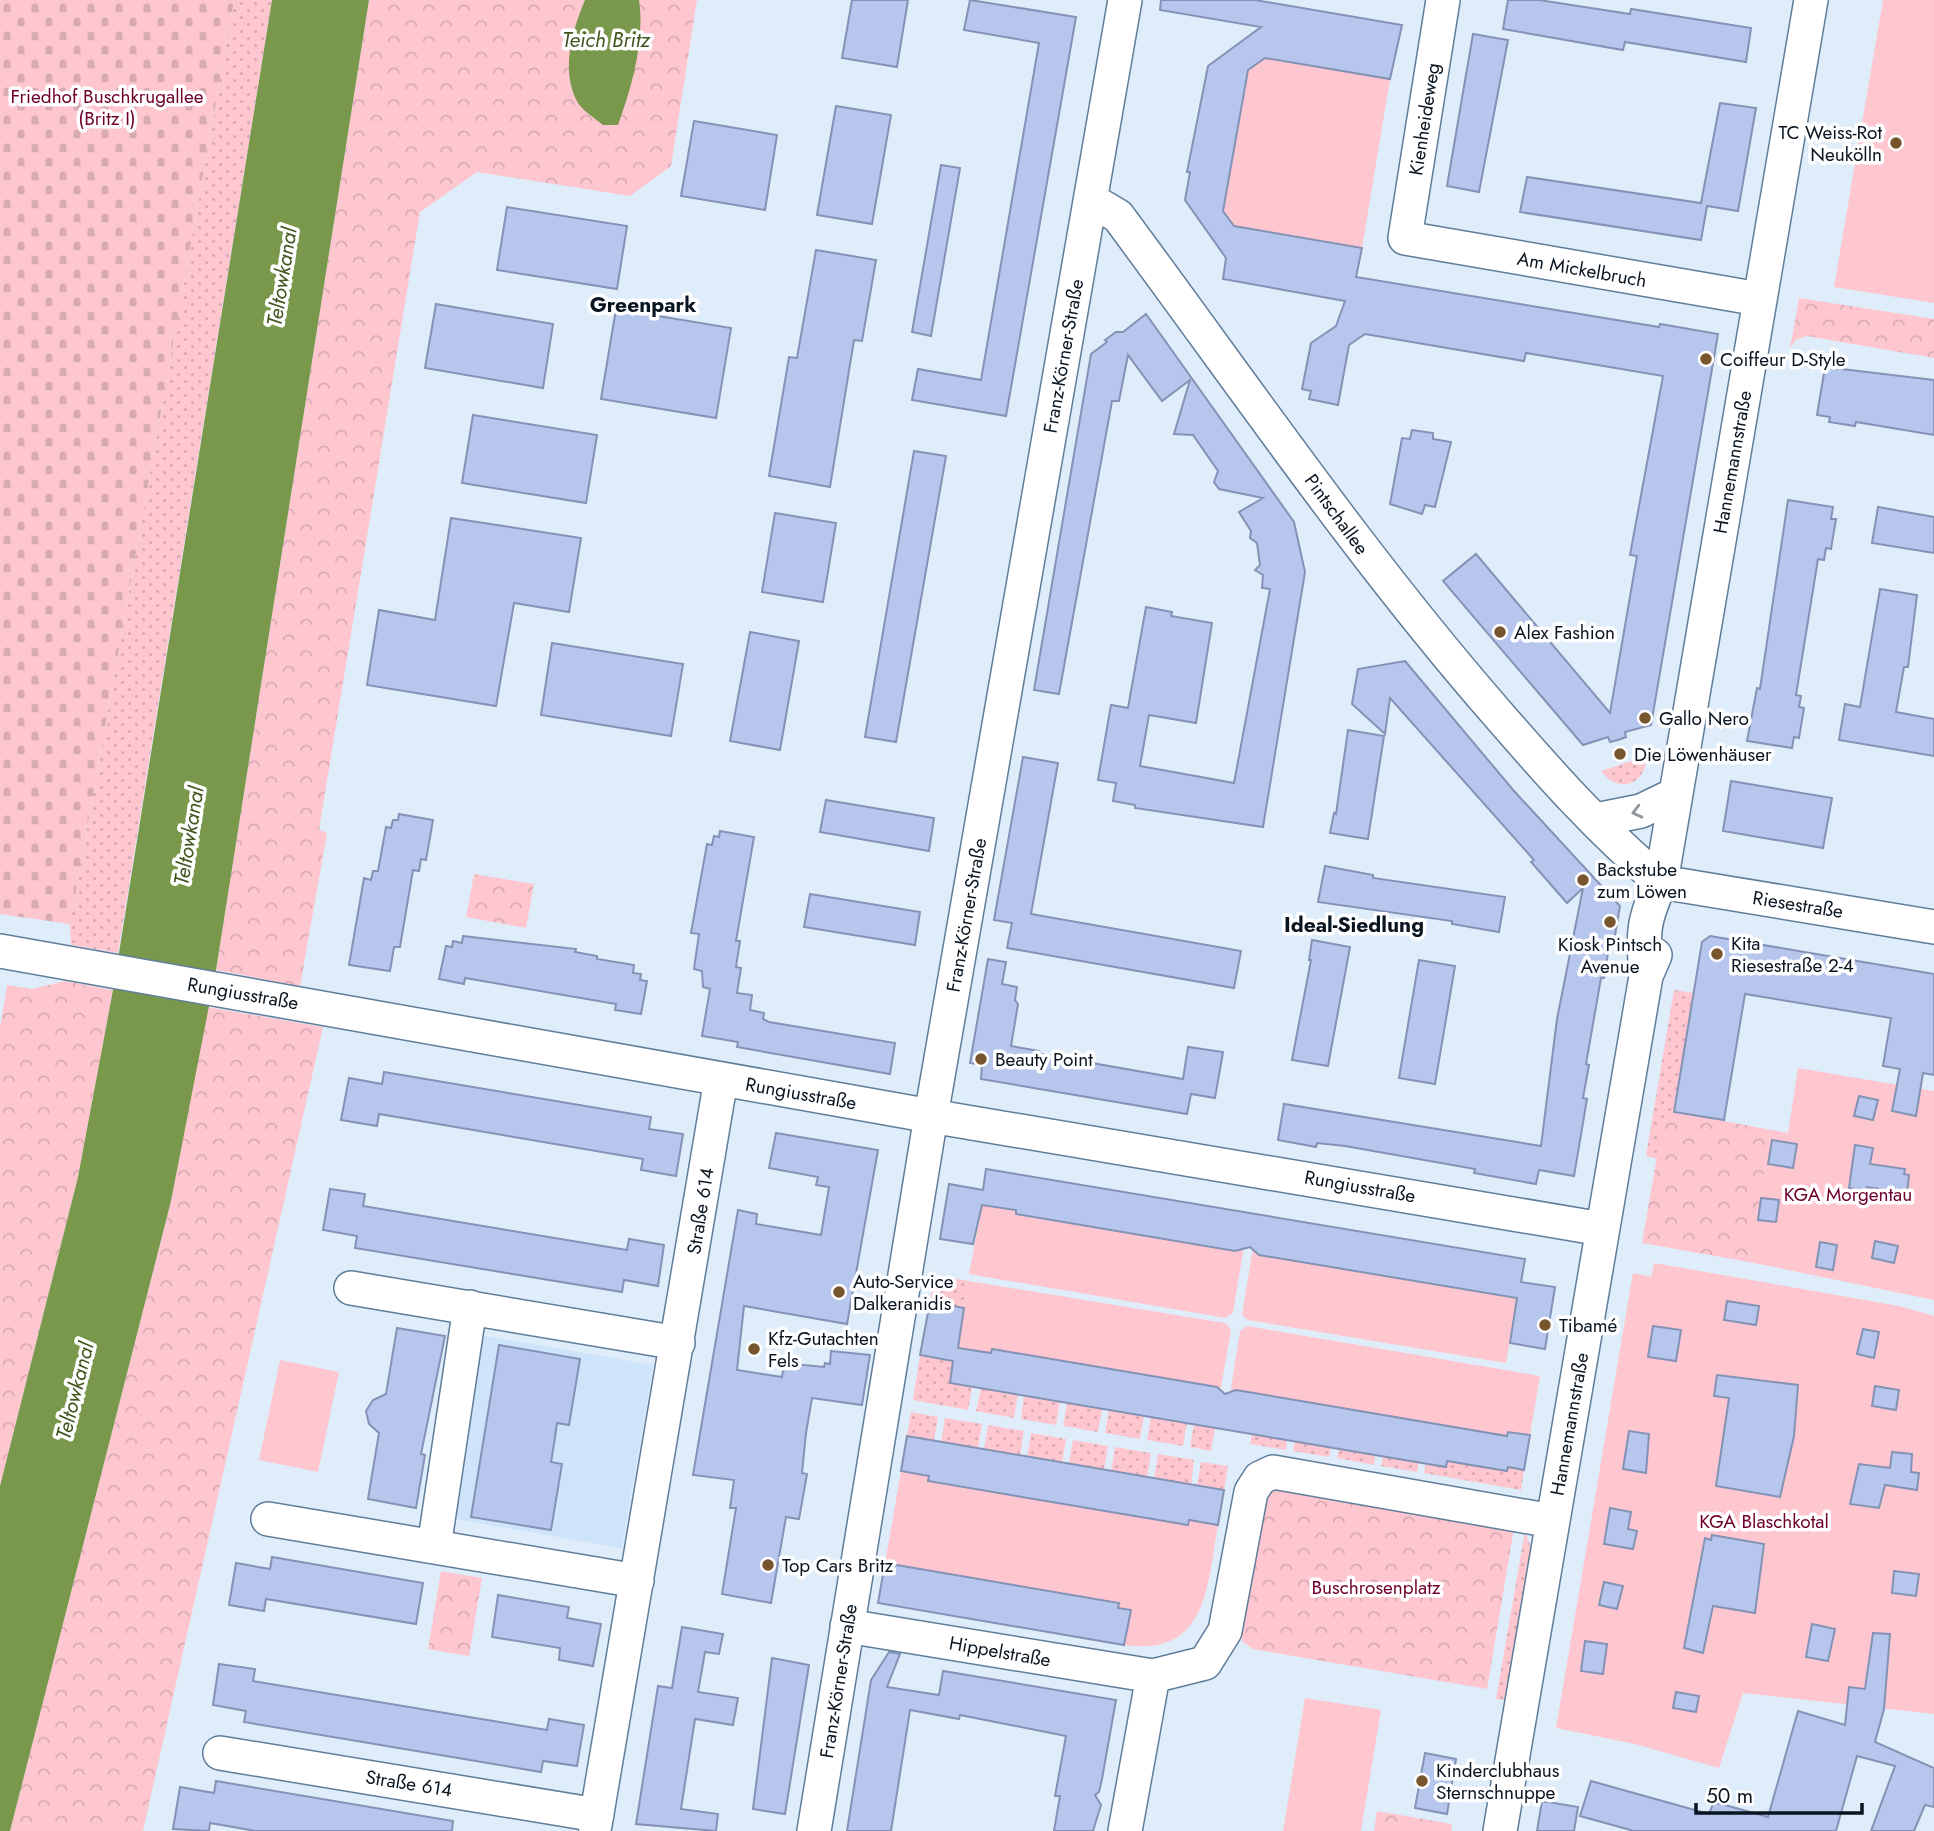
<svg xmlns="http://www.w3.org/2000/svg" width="1934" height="1831" font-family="Jost,sans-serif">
	<defs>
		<pattern id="grass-dots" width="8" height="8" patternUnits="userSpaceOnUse" patternTransform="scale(1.75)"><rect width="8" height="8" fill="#fec7d0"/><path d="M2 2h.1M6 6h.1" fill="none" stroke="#d8aab2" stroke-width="1.8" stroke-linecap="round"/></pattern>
		<pattern id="cemetery-stones" width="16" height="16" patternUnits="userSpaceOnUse" patternTransform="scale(1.75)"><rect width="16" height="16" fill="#fec7d0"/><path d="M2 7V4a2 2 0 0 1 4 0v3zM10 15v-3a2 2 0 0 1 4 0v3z" fill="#d8aab2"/></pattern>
		<pattern id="park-crowns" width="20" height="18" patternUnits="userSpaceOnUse" patternTransform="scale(1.75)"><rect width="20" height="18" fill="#fec7d0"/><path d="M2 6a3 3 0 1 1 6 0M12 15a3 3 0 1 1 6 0" fill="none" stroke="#d8aab2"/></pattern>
	</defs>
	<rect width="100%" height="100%" fill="#dfecf9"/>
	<path fill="#cde4fb" d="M480,1335L653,1365L622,1548L449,1518Z"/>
	<path fill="url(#grass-dots)" d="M234,0H272L118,953L71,945L70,924Z
		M1647,756C1645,786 1619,794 1601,771Z
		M1674,990L1693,993L1674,1112L1658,1159L1646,1156Z
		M934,1275L968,1281L964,1308L930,1302Z
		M920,1355L953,1361L950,1383L972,1387L968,1410L913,1400Z
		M981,1388L1018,1394L1014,1418L976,1411Z
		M1024,1395L1060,1401L1056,1425L1021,1419Z
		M1067,1403L1102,1409L1098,1432L1063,1426Z
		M1109,1410L1144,1416L1140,1439L1105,1433Z
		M911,1412L938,1417L934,1441L907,1436Z
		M1151,1417L1187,1423L1183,1446L1147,1440Z
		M945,1418L982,1424L978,1448L941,1442Z
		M1194,1424L1215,1428L1211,1451L1190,1447Z
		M988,1425L1024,1431L1020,1456L984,1449Z
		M1031,1433L1066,1439L1062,1463L1027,1457Z
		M1252,1434L1287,1440L1286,1450L1250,1444Z
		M1073,1440L1108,1446L1104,1470L1069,1464Z
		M1295,1441L1331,1447L1329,1457L1293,1451Z
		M1115,1447L1151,1453L1147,1477L1111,1471Z
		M1339,1449L1375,1455L1374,1465L1337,1458Z
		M1158,1454L1194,1460L1191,1485L1154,1478Z
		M1383,1456L1419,1462L1417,1472L1381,1466Z
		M1447,1461L1506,1471L1508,1467L1524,1470L1521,1490L1424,1473L1426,1463L1446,1467Z
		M1201,1462L1228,1466L1224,1490L1197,1486Z
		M1525,1531L1531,1548L1505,1700L1496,1699Z"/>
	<path fill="url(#cemetery-stones)" d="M0,0H234L70,924L0,914Z"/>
	<path fill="url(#park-crowns)" d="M369,0H697L671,166L630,196L477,172L420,212L319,830L327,833L300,986L216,970Z
		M1799,298L1934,319V358L1807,336L1796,340L1790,348Z
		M474,874L534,884L526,928L466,917Z
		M65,981L113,990L78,1177L0,1486V1028L7,985L32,989Z
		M207,1007L323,1027L143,1831H10L171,1201Z
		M1665,1110L1771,1130L1749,1262L1642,1243Z
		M1274,1488L1514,1528L1487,1689L1253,1649L1243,1642L1239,1634L1263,1496Z
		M441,1571L482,1578L469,1656L428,1649Z
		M1377,1811L1452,1824L1451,1831H1374Z"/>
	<path fill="#fec7d0" d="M1883,0H1934V303L1834,287Z
		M1265,58L1390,79L1362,248L1234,226L1223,211L1248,70Z
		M1798,1068L1934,1091V1300L1749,1262L1771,1130L1788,1133Z
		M982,1205L1016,1210V1215L1235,1251L1244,1246L1233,1313L1226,1318L969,1274Z
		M1253,1248L1260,1255L1495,1295L1518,1292L1506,1363L1248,1320L1242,1315Z
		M1654,1263L1899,1306L1934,1316V1714L1743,1693L1719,1768L1635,1744L1556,1728L1633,1273L1651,1277Z
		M968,1281L1225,1323L1231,1329L1220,1393L958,1348Z
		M1247,1326L1540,1376L1530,1435L1508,1432L1507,1436L1236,1390L1230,1395L1240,1331Z
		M280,1360L339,1372L318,1472L259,1460Z
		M901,1471L929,1476L928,1481L1188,1525L1189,1520L1218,1525C1207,1586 1208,1657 1124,1645L1131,1610L1118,1608L1119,1603L885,1563Z
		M1305,1698L1381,1710L1361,1831H1283Z"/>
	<path fill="#7a984b" d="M272,0H369L216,970L171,1201L10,1831H0V1486L78,1177L113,990Z
		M585,0H639C645,41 632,86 618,125H603C596,119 583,111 578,103C560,71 572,31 585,0Z"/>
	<path fill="#b6c6ec" stroke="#8492b6" stroke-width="2" d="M852,0H908L897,67L842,58Z
		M970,0L1076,17L1006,416L912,400L918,369L981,380L1039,43L964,30Z
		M1161,0H1255L1402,25L1390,79L1265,58L1248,70L1223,211L1234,226L1362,248L1356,277L1659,327L1660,324L1718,334L1651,725L1625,732L1626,737L1618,740L1610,742L1608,737L1583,745L1443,581L1476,554L1610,713L1637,556L1630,555L1663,376L1526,353L1524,361L1365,334L1349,345L1338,405L1309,399L1311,391L1302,389L1311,343L1336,326L1345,301L1223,279L1226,258L1185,200L1190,172H1187L1208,66L1261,27L1160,10Z
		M1508,0H1539L1630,14L1631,9L1751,28L1746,62L1625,42L1623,50L1503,29Z
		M1473,34L1508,40L1479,192L1447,186Z
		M1720,103L1756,108L1738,211L1707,206L1701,240L1520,212L1527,177L1701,203Z
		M836,106L891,115L872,224L817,215Z
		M694,121L777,135L765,210L681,196Z
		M941,165L960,168L931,336L912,332Z
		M507,207L627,226L617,289L497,270Z
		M816,250L876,260L862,341L854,340L830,487L769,476L789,357L797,358Z
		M436,304L553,324L543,388L425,368Z
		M616,309L731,328L716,418L601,399Z
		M1146,314L1294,522L1305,572L1263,827L1135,808V805L1113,801L1116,783L1098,780L1111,705L1128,708L1146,607L1172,612L1171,616L1212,623L1196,723L1149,715L1140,766L1234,783L1270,589L1262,588L1263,575L1255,570L1260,565L1257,543L1250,538L1251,531L1239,512L1263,498L1219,489L1214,482L1218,471L1193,435L1174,434L1190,380L1162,401L1128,355L1119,401H1112L1059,694L1034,690L1091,354L1107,342L1105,340L1116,332H1123Z
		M1825,367L1934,380V435L1856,422L1855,426L1829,422L1830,417L1817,415Z
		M473,415L597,435L586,503L462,483Z
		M1412,430L1433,433V439L1451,442L1435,507L1425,505L1422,514L1390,504L1402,438L1410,439Z
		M914,451L946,456L896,742L865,737Z
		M1788,500L1833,507L1831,519H1836L1831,549L1826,548L1824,560L1818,559L1796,695L1801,696L1799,707L1804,708L1799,738L1794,737L1792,748L1747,741L1757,688L1760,689Z
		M1878,507L1934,517V553L1872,543Z
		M775,513L836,523L823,602L762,592Z
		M451,518L581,538L569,612L514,603L496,706L367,685L379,610L435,620Z
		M1880,589L1917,595L1908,667H1904L1896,712L1934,719V756L1839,740L1845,704L1860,707Z
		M750,632L799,641L780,750L730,741Z
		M552,643L683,664L671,736L541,715Z
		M1405,661L1514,791L1620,906L1613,947L1609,946L1604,978H1601L1586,1064L1589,1065L1583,1098L1587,1099L1574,1176L1539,1170L1536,1184L1474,1173L1475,1169L1345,1146L1317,1143L1316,1147L1278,1140L1284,1104L1541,1146L1557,1019L1583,888L1567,903L1531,862L1534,860L1390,698L1385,734L1352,704L1358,669Z
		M1348,730L1384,736L1368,839L1330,833L1334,813L1336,814Z
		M1023,757L1058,763L1031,914L1241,951L1234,988L1007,948L1012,923L994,920Z
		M1731,781L1832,798L1823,848L1723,831Z
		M826,800L934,818L929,851L820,832Z
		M399,814L433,820L426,860L421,859L419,871L413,870L400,947H394L390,971L349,965L364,878L371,880L373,871H378L386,827L391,828L393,820H398Z
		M720,831L754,837L736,941H740L736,967L741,968L737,993L752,995L750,1010L764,1013L763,1019L769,1022L895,1043L890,1074L737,1047L738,1042L702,1036L710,989L703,987L702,971L694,969L699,934L691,933L707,844L712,845L714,836L719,837Z
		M1325,866L1373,875V878L1505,897L1499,932L1452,924V921L1318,902Z
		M810,894L920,912L915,945L804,927Z
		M463,936L576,949L575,952L597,956V959L634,965L633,973L641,974L640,980L647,981L641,1014L615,1010L616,1004L465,978L464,984L439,979L446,946L452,947L453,941L462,943Z
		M1710,936L1934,974V1075L1923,1073L1916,1116L1892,1111L1900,1069L1883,1066L1891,1018L1745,994L1724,1120L1674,1112L1702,942Z
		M1312,940L1350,947L1328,1066L1292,1060L1311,960H1309Z
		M988,959L1006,962L1002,984L1017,987L1015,1000L1018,1004L1011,1046L1039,1051L1041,1054L1183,1079L1188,1047L1223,1052L1215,1098L1191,1094L1187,1114L981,1079L982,1065L970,1063Z
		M1419,960L1455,966L1435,1084L1399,1078Z
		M384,1072L651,1117L649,1129L683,1134L676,1176L641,1170L643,1159L379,1114L377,1126L341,1120L349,1078L382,1084Z
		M1859,1096L1878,1100L1873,1120L1854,1116Z
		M776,1133L878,1150L847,1324L744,1306L737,1370L782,1377L784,1363L824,1367L825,1363L830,1364L831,1351L870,1355L862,1405L812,1398L806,1433L802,1473L807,1474L799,1519L786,1517L771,1603L722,1594L736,1508H730L734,1480L693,1475L738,1210L757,1214L756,1224L821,1235L829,1187L816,1185L818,1177L769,1168Z
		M1772,1140L1797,1144L1793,1168L1768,1164Z
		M1855,1145L1873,1148L1870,1164L1905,1169L1904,1174L1909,1175L1907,1193L1867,1187L1866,1191L1849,1188Z
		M986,1169L1525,1259L1521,1282L1555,1287L1545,1349L1510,1343L1517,1298L1259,1255L1250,1247L1235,1251L1016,1214V1210L982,1205L973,1244L940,1239L949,1184L983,1190Z
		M330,1189L365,1194L363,1206L627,1250L629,1239L664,1245L658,1286L624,1280L622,1292L355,1248L357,1236L323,1230Z
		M1761,1198L1779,1200L1776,1222L1758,1220Z
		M1875,1241L1898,1246L1894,1263L1872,1258Z
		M1820,1242L1837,1245L1833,1270L1816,1267Z
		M1727,1301L1759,1306L1756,1325L1724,1320Z
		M930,1302L964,1308L958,1348L991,1353L992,1349L1217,1387L1225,1394L1236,1390L1507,1436L1508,1432L1530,1435L1524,1470L1508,1467L1507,1471L1447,1461L1446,1467L950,1383L953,1361L920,1355Z
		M1653,1326L1681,1330L1676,1361L1648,1357Z
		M397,1328L445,1336L421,1454L425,1455L416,1508L368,1499L379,1433L369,1424L366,1411L373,1400L386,1394Z
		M1863,1329L1879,1332L1874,1358L1857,1354Z
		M499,1345L580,1359L569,1425L557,1423L554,1444L551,1462L562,1464L551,1530L471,1517Z
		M1717,1375L1798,1385L1794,1436L1780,1497L1716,1486L1729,1398L1714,1396Z
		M1875,1386L1899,1390L1896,1410L1872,1406Z
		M1629,1431L1649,1434L1646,1473L1623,1469Z
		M907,1436L1224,1490L1218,1525L1189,1520L1188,1525L928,1481L929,1476L901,1471Z
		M1892,1452L1912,1454L1911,1472L1919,1473L1917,1490L1885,1485L1879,1508L1850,1504L1859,1464L1890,1468Z
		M1610,1508L1631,1512L1628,1529L1637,1531L1633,1549L1604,1544Z
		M1712,1535L1764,1544L1755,1613L1713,1606L1703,1653L1684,1648L1705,1538L1711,1540Z
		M272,1557L423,1583L416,1624L266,1599L264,1611L229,1605L236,1563L270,1569Z
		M885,1563L1119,1603L1118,1608L1131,1610L1124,1645L878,1603Z
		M1894,1571L1919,1574L1916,1596L1892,1593Z
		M1604,1582L1623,1586L1617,1609L1599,1605Z
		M498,1595L569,1607L567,1618L601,1624L593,1666L559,1660L560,1648L492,1637Z
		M1812,1624L1835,1629L1828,1661L1806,1657Z
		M682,1627L723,1634L719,1654L705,1652L698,1692L738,1698L733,1725L695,1719L681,1809L718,1814L716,1831L636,1824L658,1686L672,1688Z
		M1873,1633L1890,1634L1884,1709L1875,1742L1934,1768V1807L1925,1805L1914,1831H1871L1895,1766L1857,1756L1836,1831H1634L1580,1816L1591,1781L1709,1814L1714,1802L1768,1817L1798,1711L1845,1725L1849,1687L1865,1689Z
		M1585,1641L1607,1644L1603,1674L1581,1671Z
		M889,1652L900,1654L887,1687L939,1695L943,1671L1116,1700L1102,1779L1099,1792L1095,1795L1101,1805L1093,1831H1054L1060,1796H1055L1066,1736L960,1715L959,1719L910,1710L891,1831H847L871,1680Z
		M772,1658L809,1665L785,1814L753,1809Z
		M219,1664L255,1669L253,1681L547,1730L549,1719L584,1725L577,1766L543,1761L541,1772L244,1722L246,1711L213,1705Z
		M1676,1692L1699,1696L1696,1712L1673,1708Z
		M1425,1753L1456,1759L1447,1814L1415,1808Z
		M216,1781L453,1821L452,1831H256L210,1823L209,1831L173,1829L180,1787L214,1793Z
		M1542,1801L1578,1807L1574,1831H1537Z"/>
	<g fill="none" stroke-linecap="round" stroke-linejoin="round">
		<defs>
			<path id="minor" d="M1443,0L1405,238L1759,299
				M1091,200L1118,216C1242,383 1359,555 1496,712C1548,772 1600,831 1661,882
				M1596,820L1641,811L1674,795
				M1661,882L1934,927
				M0,951L931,1116L1602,1229
				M1646,976C1643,933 1642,922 1661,882L1811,0
				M351,1288L678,1343
				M268,1519L637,1581
				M434,1547L470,1307
				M847,1626L1153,1676L1205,1663L1225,1631L1251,1492L1260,1478L1273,1472L1552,1521
				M220,1753L597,1815
				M595,1825L721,1079
				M814,1831L931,1116L1125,0
				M1125,1831L1153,1676
				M1500,1831L1646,976L1655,955"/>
		</defs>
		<use href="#minor" stroke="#5f7d9a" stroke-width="36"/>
		<use href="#minor" stroke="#fff" stroke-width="33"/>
	</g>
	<defs><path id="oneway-chevron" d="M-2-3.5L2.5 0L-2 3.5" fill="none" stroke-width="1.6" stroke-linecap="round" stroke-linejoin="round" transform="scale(1.75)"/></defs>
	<use stroke="#90969b" href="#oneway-chevron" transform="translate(1637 812) rotate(166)"/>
	<g fill="#79552f" stroke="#fff" stroke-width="2.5">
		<circle cx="1896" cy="143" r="7"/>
		<circle cx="1706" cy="359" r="7"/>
		<circle cx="1500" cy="632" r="7"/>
		<circle cx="1645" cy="718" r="7"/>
		<circle cx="1620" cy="754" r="7"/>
		<circle cx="1583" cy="880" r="7"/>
		<circle cx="1610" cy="922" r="7"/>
		<circle cx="1717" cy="954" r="7"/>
		<circle cx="981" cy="1059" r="7"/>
		<circle cx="839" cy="1292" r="7"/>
		<circle cx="1545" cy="1325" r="7"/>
		<circle cx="754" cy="1349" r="7"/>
		<circle cx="768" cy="1565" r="7"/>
		<circle cx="1422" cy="1781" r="7"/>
	</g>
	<g text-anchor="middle" stroke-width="7" stroke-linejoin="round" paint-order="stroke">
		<g font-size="19" fill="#6e002c" stroke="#fff">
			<text x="107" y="103">Friedhof Buschkrugallee<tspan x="107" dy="22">(Britz I)</tspan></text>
			<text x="1848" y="1201">KGA Morgentau</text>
			<text x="1764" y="1528">KGA Blaschkotal</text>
			<text x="1376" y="1594">Buschrosenplatz</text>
		</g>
		<g font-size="19" fill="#091520" stroke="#fff">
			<text transform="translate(1424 119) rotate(-81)" y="7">Kienheideweg</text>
			<text transform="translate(1582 269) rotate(10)" y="7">Am Mickelbruch</text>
			<text transform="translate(1063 356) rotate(-80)" y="7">Franz-Körner-Straße</text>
			<text transform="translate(1732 462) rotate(-80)" y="7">Hannemannstraße</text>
			<text transform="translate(1337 514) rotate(54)" y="7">Pintschallee</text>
			<text transform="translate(1798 904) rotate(9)" y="7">Riesestraße</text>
			<text transform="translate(966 915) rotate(-80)" y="7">Franz-Körner-Straße</text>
			<text transform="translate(243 993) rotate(10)" y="7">Rungiusstraße</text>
			<text transform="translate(801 1093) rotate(10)" y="7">Rungiusstraße</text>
			<text transform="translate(1360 1186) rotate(10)" y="7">Rungiusstraße</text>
			<text transform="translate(700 1211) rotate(-81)" y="7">Straße 614</text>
			<text transform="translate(1569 1424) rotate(-80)" y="7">Hannemannstraße</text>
			<text transform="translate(1000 1651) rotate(10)" y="7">Hippelstraße</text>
			<text transform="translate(838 1681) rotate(-81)" y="7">Franz-Körner-Straße</text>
			<text transform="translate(409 1783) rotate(9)" y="7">Straße 614</text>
		</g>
		<g font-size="19" fill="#091520" stroke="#fff" text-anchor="start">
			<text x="1882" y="139" text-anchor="end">TC Weiss-Rot<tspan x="1882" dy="22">Neukölln</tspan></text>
			<text x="1720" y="366">Coiffeur D-Style</text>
			<text x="1514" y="639">Alex Fashion</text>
			<text x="1659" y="725">Gallo Nero</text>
			<text x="1634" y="761">Die Löwenhäuser</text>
			<text x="1597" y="876">Backstube<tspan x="1597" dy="22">zum Löwen</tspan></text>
			<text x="1731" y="950">Kita<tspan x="1731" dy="22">Riesestraße 2-4</tspan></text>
			<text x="1610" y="951" text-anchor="middle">Kiosk Pintsch<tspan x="1610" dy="22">Avenue</tspan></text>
			<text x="995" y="1066">Beauty Point</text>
			<text x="853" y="1288">Auto-Service<tspan x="853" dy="22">Dalkeranidis</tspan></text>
			<text x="1559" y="1332">Tibamé</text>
			<text x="768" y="1345">Kfz-Gutachten<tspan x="768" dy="22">Fels</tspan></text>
			<text x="782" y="1572">Top Cars Britz</text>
			<text x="1436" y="1777">Kinderclubhaus<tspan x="1436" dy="22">Sternschnuppe</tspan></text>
		</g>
		<g font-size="21" font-style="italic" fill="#41561f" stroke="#fff">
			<text x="606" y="47">Teich Britz</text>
			<text transform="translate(282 277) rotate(-81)" y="7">Teltowkanal</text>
			<text transform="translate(189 836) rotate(-81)" y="7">Teltowkanal</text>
			<text transform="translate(75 1391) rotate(-76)" y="7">Teltowkanal</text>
		</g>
		<g font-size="21" font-weight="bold" fill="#091520" stroke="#fff">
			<text x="643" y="312">Greenpark</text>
			<text x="1354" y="932">Ideal-Siedlung</text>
		</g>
	</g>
	<path d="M1696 1803v10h166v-10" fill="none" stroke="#091520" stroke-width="3.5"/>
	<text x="1706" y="1803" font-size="21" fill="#091520" stroke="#ffffff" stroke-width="5" paint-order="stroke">50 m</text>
</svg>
